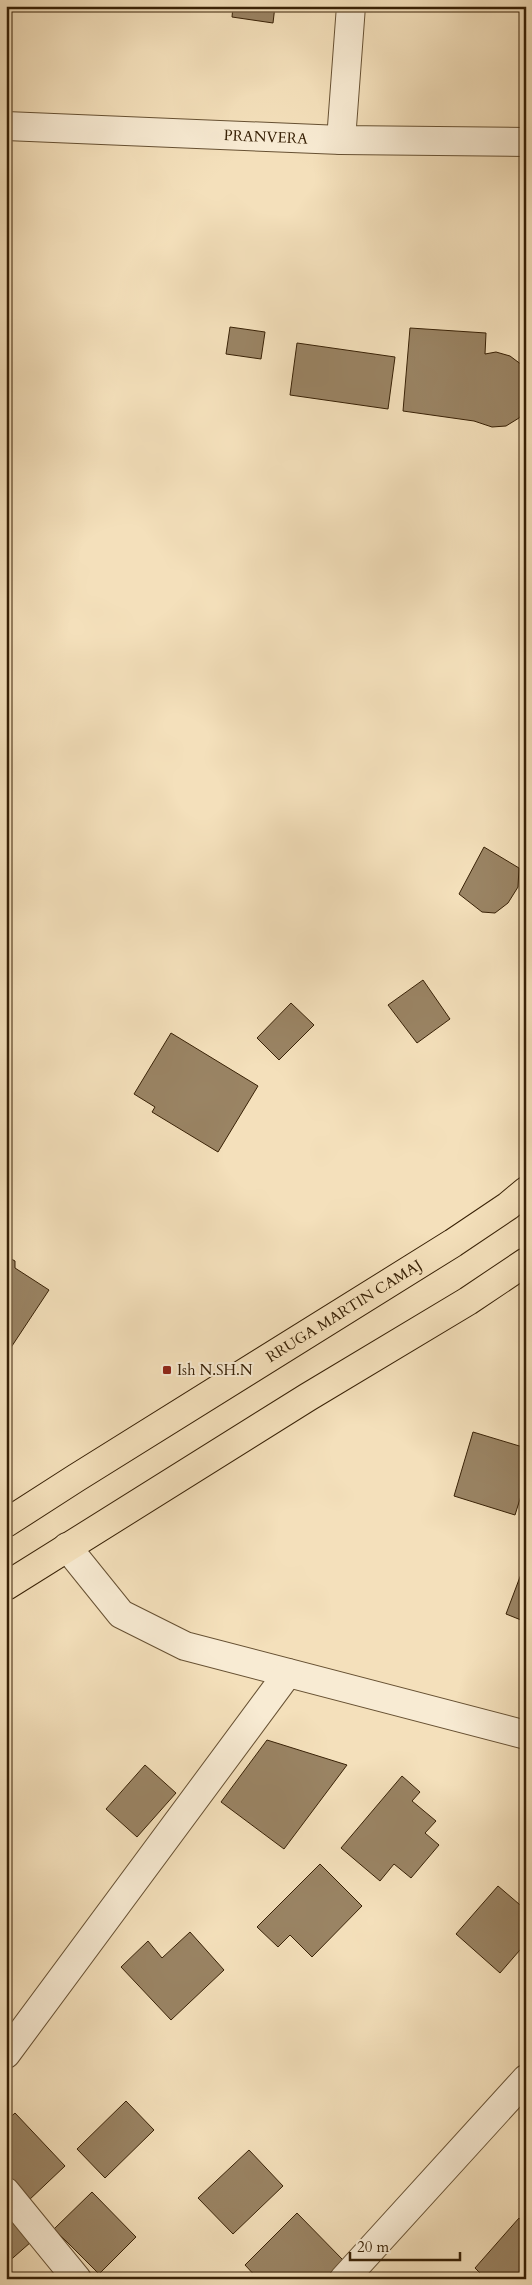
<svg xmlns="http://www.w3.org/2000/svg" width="532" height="2285" font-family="Cardo,serif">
	<rect width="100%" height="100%" fill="#f4e0bb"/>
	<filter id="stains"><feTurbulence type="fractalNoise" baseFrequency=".004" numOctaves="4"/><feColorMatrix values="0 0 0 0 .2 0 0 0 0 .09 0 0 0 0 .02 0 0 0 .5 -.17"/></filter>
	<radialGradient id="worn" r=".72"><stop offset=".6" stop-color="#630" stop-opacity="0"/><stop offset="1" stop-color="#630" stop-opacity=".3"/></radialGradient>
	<path fill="#9a8464" stroke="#382106" d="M233,6H275L273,23L232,17Z
		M230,327L265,332L261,359L226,354Z
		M410,328L486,333L485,354L496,352L510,356L522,365L526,371V409L519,418L506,426L492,427L474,421L403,411Z
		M297,343L395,357L388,409L290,395Z
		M484,847L519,868L518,887L508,903L495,913L482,912L459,894Z
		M423,980L450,1019L417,1043L388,1005Z
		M291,1003L314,1025L279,1060L257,1038Z
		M171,1033L258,1086L218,1152L152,1112L155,1107L134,1094Z
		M6,1256L15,1261V1268L49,1290L6,1355Z
		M473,1432L526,1448V1480L515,1515L454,1496Z
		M526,1561V1622L506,1614Z
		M267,1740L347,1765L284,1849L221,1802Z
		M145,1765L176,1793L137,1837L106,1809Z
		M402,1776L420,1792L412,1801L436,1821L425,1833L439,1845L411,1878L394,1864L380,1881L341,1848Z
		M320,1864L362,1906L312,1957L290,1935L278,1947L257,1927Z
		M498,1886L526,1910V1943L500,1973L456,1934Z
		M190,1932L224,1970L171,2020L121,1967L148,1941L162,1958Z
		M126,2101L154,2130L105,2178L77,2149Z
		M15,2113L65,2166L28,2201L6,2178V2121Z
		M249,2150L283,2186L233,2234L198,2198Z
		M92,2192L136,2237L99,2274L54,2229Z
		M297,2213L343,2260L324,2279H258L245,2265Z
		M6,2214L31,2242L6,2264Z
		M519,2218L526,2225V2279H486L475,2268Z"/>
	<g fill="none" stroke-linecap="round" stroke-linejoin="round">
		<defs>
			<g id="minor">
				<path id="s1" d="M6,126L341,140L526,142"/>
				<path d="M341,140L351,6"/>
				<path d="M67,1547L121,1614L185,1646L526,1735"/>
				<path d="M6,2054L288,1673"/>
				<path d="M6,2192L77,2279"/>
				<path d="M344,2279L526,2079"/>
			</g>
			<g id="trunk">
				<path id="s2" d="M6,1523L76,1478L453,1243L508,1206L526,1191"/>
				<path d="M6,1586L308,1397L468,1301L526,1262"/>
			</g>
		</defs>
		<use href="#minor" stroke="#675133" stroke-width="30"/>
		<use href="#trunk" stroke="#382106" stroke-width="30"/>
		<use href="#minor" stroke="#f8ebd3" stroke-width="28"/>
		<use href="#trunk" stroke="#f4e0bb" stroke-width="28"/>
	</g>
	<rect fill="#8f2418" stroke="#f8ebd3" stroke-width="2" x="162" y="1365" width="10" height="10" rx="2.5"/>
	<g text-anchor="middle" stroke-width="4" stroke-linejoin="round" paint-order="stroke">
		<g font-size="15" fill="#382106" stroke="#f8ebd3">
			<text dy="5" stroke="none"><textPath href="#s1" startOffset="260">PRANVERA</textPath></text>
			<text dy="5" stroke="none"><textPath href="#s2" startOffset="399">RRUGA MARTIN CAMAJ</textPath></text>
		</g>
		<g font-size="15" fill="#382106" stroke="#f8ebd3" text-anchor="start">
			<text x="177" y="1375">Ish N.SH.N</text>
		</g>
	</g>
	<rect width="532" height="2285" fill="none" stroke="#f4e0bb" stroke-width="25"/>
	<rect x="8" y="8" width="517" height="2270" fill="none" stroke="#382106" stroke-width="2.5"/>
	<rect x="12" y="12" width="507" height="2260" fill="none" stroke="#382106"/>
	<path d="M350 2252v8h110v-8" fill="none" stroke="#382106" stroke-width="2.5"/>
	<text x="357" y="2252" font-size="15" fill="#382106" stroke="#f8ebd3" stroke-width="4" paint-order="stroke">20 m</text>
	<rect width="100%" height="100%" filter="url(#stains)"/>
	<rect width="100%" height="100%" fill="url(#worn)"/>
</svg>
